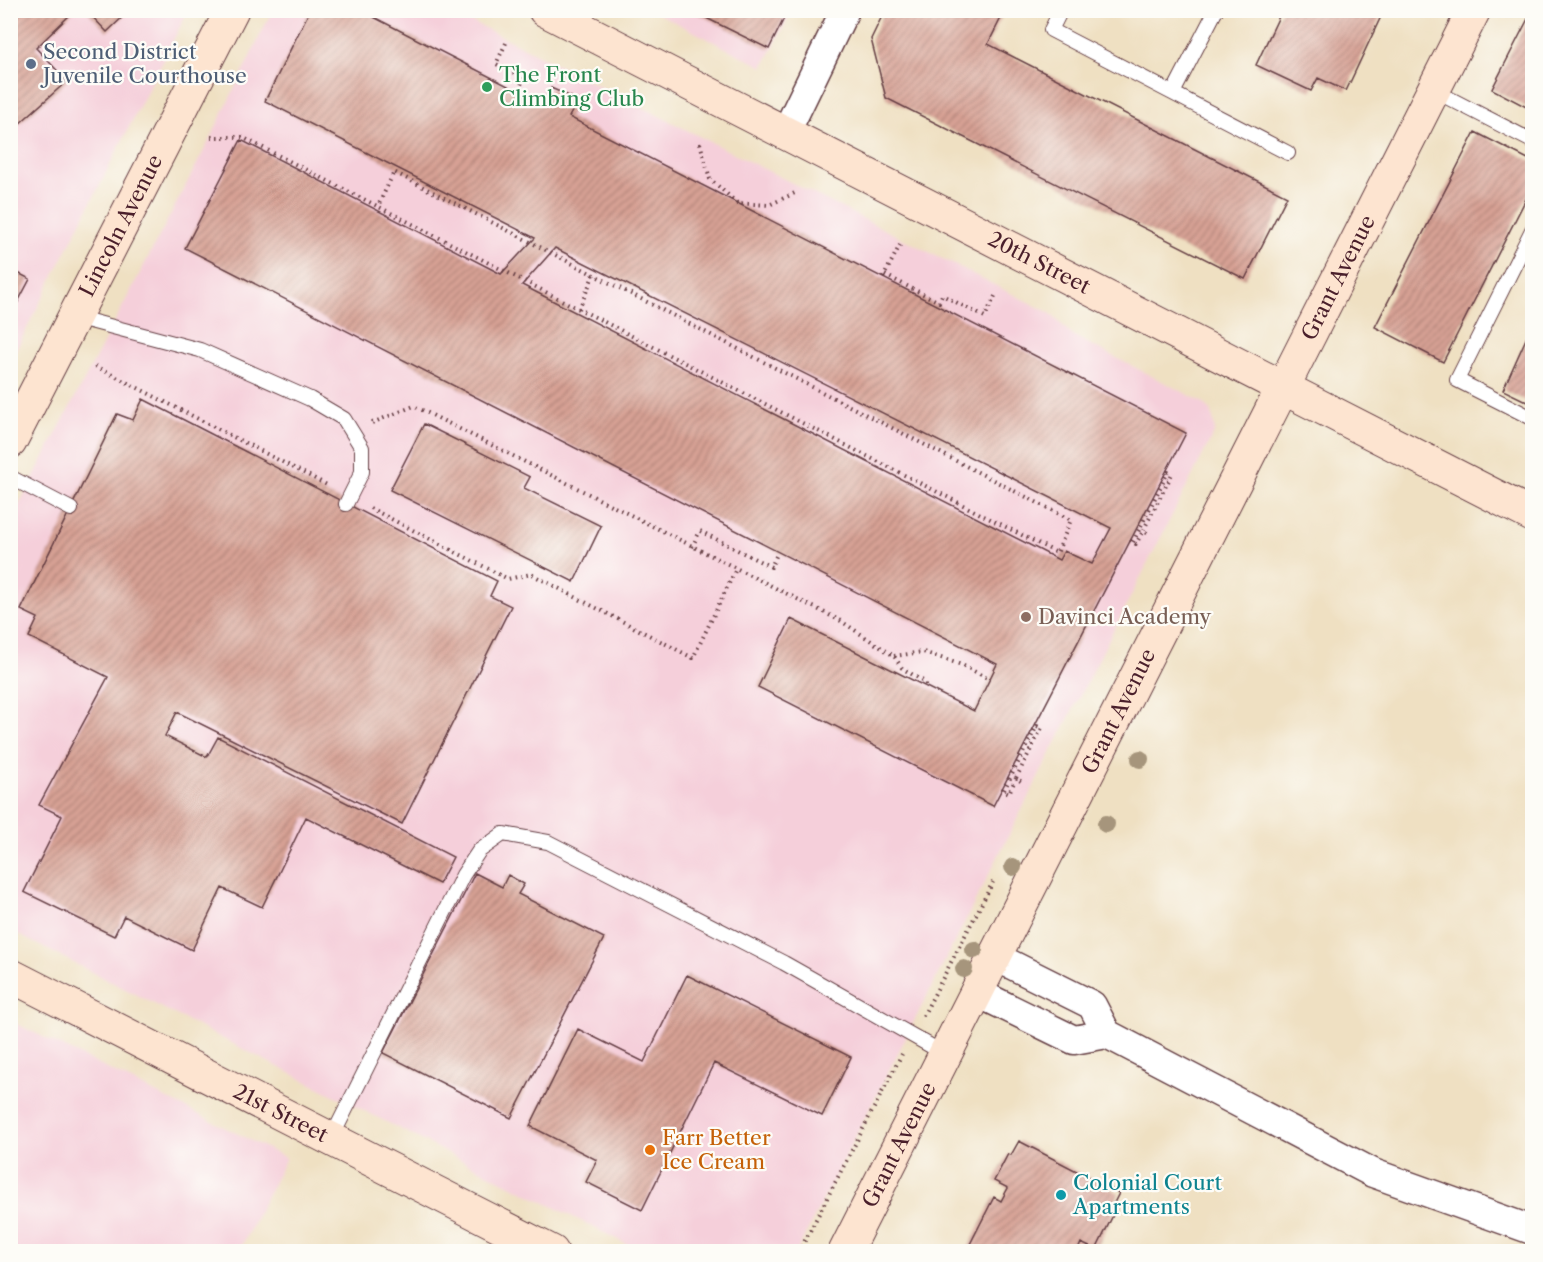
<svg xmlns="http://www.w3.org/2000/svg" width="1543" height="1262" font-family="'Libre Caslon Text',serif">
	<defs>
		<pattern id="building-hatch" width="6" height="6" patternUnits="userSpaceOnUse" patternTransform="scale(1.5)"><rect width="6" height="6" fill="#d7a194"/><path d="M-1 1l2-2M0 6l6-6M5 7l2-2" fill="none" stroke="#b08379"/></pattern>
	</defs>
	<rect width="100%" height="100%" fill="#fdfcf7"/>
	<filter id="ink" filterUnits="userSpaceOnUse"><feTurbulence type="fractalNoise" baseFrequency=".0167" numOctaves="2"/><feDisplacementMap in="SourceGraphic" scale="12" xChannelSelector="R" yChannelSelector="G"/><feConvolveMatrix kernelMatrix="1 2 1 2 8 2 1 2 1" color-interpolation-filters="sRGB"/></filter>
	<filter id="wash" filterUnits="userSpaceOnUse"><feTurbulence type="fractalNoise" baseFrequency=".008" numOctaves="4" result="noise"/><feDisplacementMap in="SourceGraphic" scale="24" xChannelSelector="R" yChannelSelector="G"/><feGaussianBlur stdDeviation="1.35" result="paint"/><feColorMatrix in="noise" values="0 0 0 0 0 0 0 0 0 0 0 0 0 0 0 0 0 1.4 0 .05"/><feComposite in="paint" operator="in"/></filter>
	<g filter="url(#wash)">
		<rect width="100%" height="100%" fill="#efe0c2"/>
		<path fill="#f5cfda" d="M11,11H188L11,360Z
			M272,11H451L1050,313L1072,335L1204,403L1212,413L1215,431L797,1251H640L11,931L10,522L211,137Z
			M653,11H792L763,67Z
			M11,1021L286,1158L239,1251H11Z"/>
		<g id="blocks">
			<path fill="url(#building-hatch)" fill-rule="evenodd" d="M10,10H75L36,48L67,81L19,124L10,115Z
				M86,10H130L107,32Z
				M310,10H360L543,104L551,88L578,100L569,117L1186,433L993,806L758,687L791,619L974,711L997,664L185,248L241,140L501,274L535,238L265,101ZM555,248L1111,528L1092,564L1064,551L1059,560L522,285Z
				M690,10H788L769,49Z
				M885,10H1005L988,44L1287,196L1245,279L886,98L871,39Z
				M1282,10H1384L1346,91L1318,78L1311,91L1256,65Z
				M1532,11V110L1492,89Z
				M1475,132L1532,161V187L1443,362L1375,327Z
				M10,269L30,279L10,317Z
				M1529,332L1532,334V404L1503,390Z
				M143,399L497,581L490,596L511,606L402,824L177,712L165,736L207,757L218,737L453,857L439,884L306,817L262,907L222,888L192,950L124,916L114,936L24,892L62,816L39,805L108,677L29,637L38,618L21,610L117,414L133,420Z
				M424,424L530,477L524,488L601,526L574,582L390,490Z
				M475,873L502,887L508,875L524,884L518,894L604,938L511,1118L383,1053Z
				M687,975L851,1057L822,1116L714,1063L642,1210L586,1182L597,1160L530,1126L578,1029L644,1062Z
				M1019,1141L1119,1193L1112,1207L1116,1209L1096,1250L1081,1243L1077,1252H966L994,1197L1001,1201L1008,1188L994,1181L1008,1154L1011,1155Z"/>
		</g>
	</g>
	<g filter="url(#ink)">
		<use href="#blocks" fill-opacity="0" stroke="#633c42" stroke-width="1.5"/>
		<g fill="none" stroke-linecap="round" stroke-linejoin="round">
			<defs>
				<path id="lane" d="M1061,10L1051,30L1288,153
					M1433,90L1532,141
					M1173,93L1216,10
					M1532,230L1457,380L1532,418
					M75,317L200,350L310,399L344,419L362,448V472L346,504
					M10,477L71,509
					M331,1139L463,875L479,851L503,834L548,842L784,963L945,1054"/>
				<path id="street" d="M785,134L845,10
					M994,956L1092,1005L1107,1034L1373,1173L1532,1230
					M976,992L1074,1040L1107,1034"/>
				<g id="secondary">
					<path id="s1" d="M545,10L1532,515"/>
					<path id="s2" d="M10,442L232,10"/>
					<path id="s3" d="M10,975L552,1252"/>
					<path id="s4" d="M845,1252L1474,10"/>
				</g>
			</defs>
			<use href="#lane" stroke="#633c42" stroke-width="16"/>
			<use href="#street" stroke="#633c42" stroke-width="31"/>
			<use href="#secondary" stroke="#633c42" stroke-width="35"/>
			<path stroke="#633c42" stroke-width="4" stroke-dasharray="1.5 4.5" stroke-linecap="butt" d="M506,43L496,64L524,78L518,91
				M211,137H242L1057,553L1071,520L394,172L378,206
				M700,143L710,179L737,203L769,205L797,192
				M885,275L939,302L942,295L985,317L996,294
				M883,278L900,245
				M579,309L594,274
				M95,366L329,486
				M372,423L414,406L841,621L894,656L902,668L926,683V687
				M370,508L508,579L531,574L693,658L736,569
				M1130,540L1136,544L1143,531
				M1133,542L1168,472L1172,474L1143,531L1149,534
				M692,547L700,531L771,567L778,552
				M894,656L923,652L962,665L989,679
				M1001,789L1009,793L1016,778
				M1004,790L1037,726L1042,728L1016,778L1022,782
				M923,1016L993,882
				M799,1252L902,1054"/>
			<use href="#lane" stroke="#fff" stroke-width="14"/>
			<use href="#street" stroke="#fff" stroke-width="28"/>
			<use href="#secondary" stroke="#fde4d0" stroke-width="33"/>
		</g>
		<g fill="#a6957b">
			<circle cx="1140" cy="759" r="9"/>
			<circle cx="1106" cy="824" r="9"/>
			<circle cx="1013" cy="867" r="9"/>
			<circle cx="974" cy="950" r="9"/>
			<circle cx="964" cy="969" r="9"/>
		</g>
	</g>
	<circle fill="#5c6f8a" stroke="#fdfcf7" stroke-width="2" cx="31" cy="64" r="6"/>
	<circle fill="#2e9e5b" stroke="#fdfcf7" stroke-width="2" cx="487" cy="87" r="6"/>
	<circle fill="#8d6e63" stroke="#fdfcf7" stroke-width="2" cx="1026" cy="617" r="6"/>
	<circle fill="#e8710a" stroke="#fdfcf7" stroke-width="2" cx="650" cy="1150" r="6"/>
	<circle fill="#0f9aa8" stroke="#fdfcf7" stroke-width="2" cx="1061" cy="1195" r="6"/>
	<g text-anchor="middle" stroke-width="4.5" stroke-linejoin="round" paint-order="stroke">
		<g font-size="21" fill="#4e5e75" stroke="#fdfcf7" text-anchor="start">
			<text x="43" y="59">Second District<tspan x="43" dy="24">Juvenile Courthouse</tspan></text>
		</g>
		<g font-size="21" fill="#27864d" stroke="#fdfcf7" text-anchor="start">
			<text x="499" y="82">The Front<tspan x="499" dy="24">Climbing Club</tspan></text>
		</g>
		<g font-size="21" fill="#4a1f2b" stroke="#fdfcf7">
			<text dy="7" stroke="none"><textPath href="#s2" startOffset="243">Lincoln Avenue</textPath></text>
			<text dy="7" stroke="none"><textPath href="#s1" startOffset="555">20th Street</textPath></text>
			<text dy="7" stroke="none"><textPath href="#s4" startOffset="1092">Grant Avenue</textPath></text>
			<text dy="7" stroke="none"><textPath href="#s4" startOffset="606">Grant Avenue</textPath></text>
			<text dy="7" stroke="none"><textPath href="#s3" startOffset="304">21st Street</textPath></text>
			<text dy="7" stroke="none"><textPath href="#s4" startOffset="120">Grant Avenue</textPath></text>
		</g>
		<g font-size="21" fill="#785e54" stroke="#fdfcf7" text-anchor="start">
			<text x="1038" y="624">Davinci Academy</text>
		</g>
		<g font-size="21" fill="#c56008" stroke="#fdfcf7" text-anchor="start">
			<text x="662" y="1145">Farr Better<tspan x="662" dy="24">Ice Cream</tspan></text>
		</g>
		<g font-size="21" fill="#0d838f" stroke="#fdfcf7" text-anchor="start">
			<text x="1073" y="1190">Colonial Court<tspan x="1073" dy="24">Apartments</tspan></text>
		</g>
	</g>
	<rect width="1543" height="1262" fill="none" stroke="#fdfcf7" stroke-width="36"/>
</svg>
